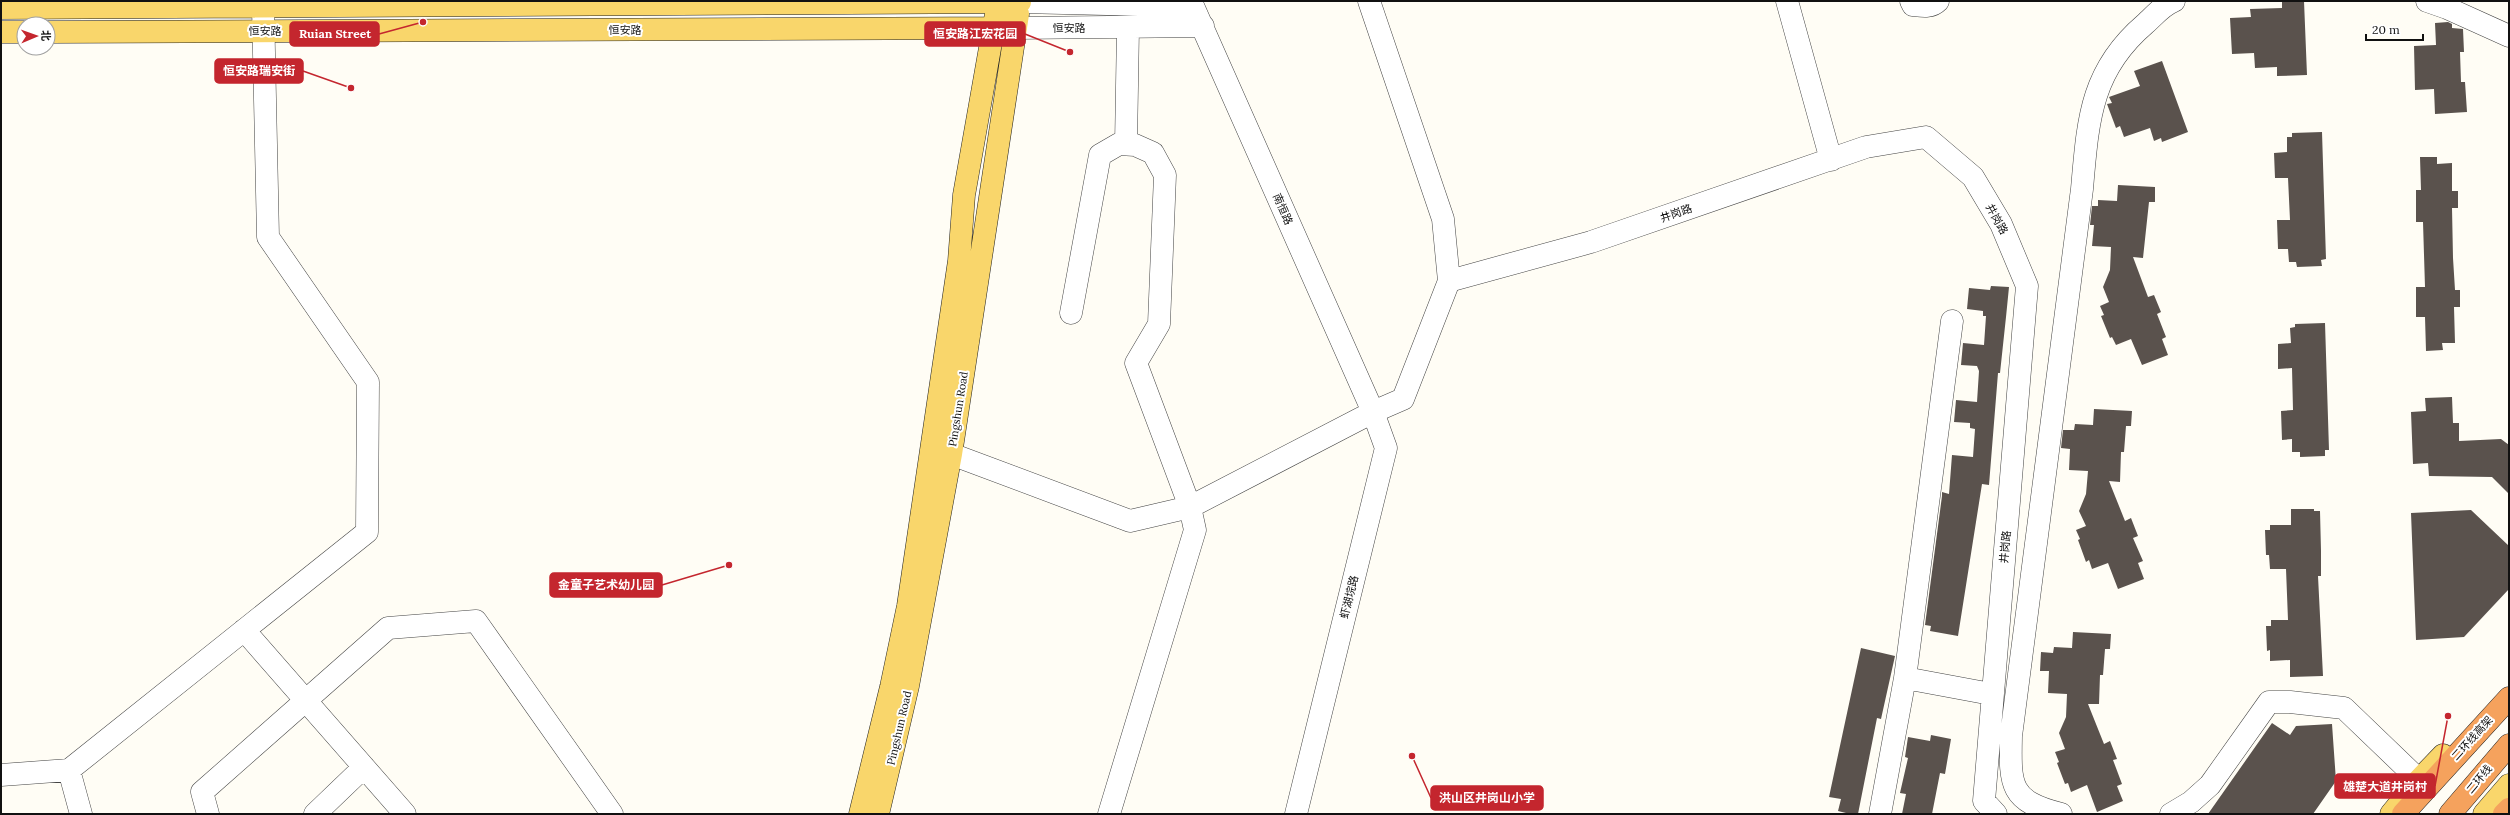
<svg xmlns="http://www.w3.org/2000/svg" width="2510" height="815" font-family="Lora,'Noto Sans SC',serif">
	<rect width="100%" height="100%" fill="#fffdf5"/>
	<path fill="#5a524d" d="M2282,1H2304L2307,75L2277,76V67L2255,68L2254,53L2232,54L2230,18L2251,17L2250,9L2282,8Z
		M2448,22L2452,24V28L2463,29L2464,52H2460L2461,82H2465L2467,112L2435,114L2434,89L2415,90L2414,46L2436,45L2435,23Z
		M2162,61L2188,132L2162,142L2161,138L2154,141L2150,128L2124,137L2120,126L2116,128L2107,104L2112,103L2109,97L2140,86L2134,71Z
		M2322,132L2326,259L2321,260L2322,266L2297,267L2296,262H2289L2288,249H2278L2277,220H2290L2288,178H2275L2274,153L2287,152V137H2292V133Z
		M2420,157H2437V164L2452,163V191H2458V208H2452L2453,258L2455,290H2460V307H2454L2455,343H2442L2443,350L2426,351L2425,317H2416V287H2425L2423,222H2416V190H2421Z
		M2118,185L2155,187V202H2149L2143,258L2133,257L2148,297L2154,295L2161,312L2157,314L2166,337L2162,339L2168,355L2142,365L2131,339L2116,345L2112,337L2110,338L2101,316L2104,315L2100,306L2109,302L2103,287L2110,270L2111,247L2092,246L2094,225H2090L2092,206H2098V200L2117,201Z
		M1991,286L2009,287L2006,317L2000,373H1998L1989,485L1982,484L1958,636L1930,631L1931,626L1925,625L1942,496V492L1949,494L1952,455L1973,457L1975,429L1970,428V423L1954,422L1956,400L1977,402L1979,371L1977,366L1961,365L1963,343L1984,345L1986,316H1983V311L1967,309L1969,288L1990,290Z
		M2325,323L2329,450H2325V456L2300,457V452H2292V439L2282,440L2281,411L2293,410L2292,368L2278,369V344L2291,343L2290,328L2295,327V324Z
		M2452,397L2453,423H2459V441L2501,439L2509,445V494L2492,477L2429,476L2428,463L2413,464L2411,412L2426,411L2425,398Z
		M2094,409L2132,411L2131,426H2126L2124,452H2121L2120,482L2109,481L2125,521L2131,518L2138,536L2133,538L2143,561L2138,563L2144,579L2118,589L2108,563L2092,569L2089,560L2086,562L2078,540L2080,539L2076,530L2086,526L2079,511L2086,494L2088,471L2069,470L2070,449L2061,448L2063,430H2074L2075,424L2093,425Z
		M2291,509H2314V511H2320L2321,551V576H2318L2323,676L2290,677V660L2270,661V650L2267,651L2266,626H2271V620H2288L2286,569H2270L2269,555H2266L2265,530H2270V525H2291Z
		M2471,510L2509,546V589L2464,637L2416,640L2411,513Z
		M2073,632L2111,634L2110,649H2105L2103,675H2100L2099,704H2088L2104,744L2110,741L2117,759L2113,760L2122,784L2117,786L2123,801L2097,812L2087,785L2071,792L2068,783L2065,784L2057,763L2059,762L2055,752L2065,749L2059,733L2066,717L2067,694L2048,693L2049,671H2040L2041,652L2053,653L2054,647L2072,648Z
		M1861,648L1895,656L1881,719L1877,718L1858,814H1850L1838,811L1841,799L1829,797Z
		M2272,723L2290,735L2296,726L2332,724L2336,781L2313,814H2208Z
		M1931,735L1951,739L1945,774L1940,773L1932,814H1902L1906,794L1900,793L1908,758L1905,757L1908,737L1930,741Z"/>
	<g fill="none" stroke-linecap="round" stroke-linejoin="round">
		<defs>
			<path id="minor" d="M1787,1L1831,160
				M1911,1L1913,5C1922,6 1931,8 1938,1
				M2427,1L2447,8L2509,36
				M1016,28L1203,26
				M1126,144L1128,28
				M1449,281L1591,242L1866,147L1926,137L1973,177L2001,224L2027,286L1984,801L1996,814
				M1071,313L1100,155L1119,144L1135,145L1153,153L1165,175L1159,324L1136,363L1190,507L1195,530L1109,814
				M951,454L1130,521L1190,507L1373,412L1193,6L1020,2
				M244,630L405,814
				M1905,678L1991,694
				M69,770L81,814
				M1,775L69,770L367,532L368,382L268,237L263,7
				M208,814L202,792L388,628L476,621L612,814
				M315,814L364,767
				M1296,814L1386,448L1373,412L1403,399L1449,281L1443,219L1369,1
				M1880,814L1905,678L1952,321
				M2061,814C2009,801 2010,785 2011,736L2082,189C2088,121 2090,71 2145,24C2154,16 2163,5 2174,1
				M2171,814L2191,802L2210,785L2269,702H2290L2344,708L2419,780"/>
			<path id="major" d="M1,8L1020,2
				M1,32H24
				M48,32L1016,28
				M860,814L891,687L908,606L959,261L964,195L996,14
				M878,814L908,686L951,454L1018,14
				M2391,814L2419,780L2443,755
				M2484,814L2509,785"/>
			<path id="highway" d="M2403,814L2509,698
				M2450,814L2509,745
				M2504,814L2509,809"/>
		</defs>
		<use href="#minor" stroke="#444" stroke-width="23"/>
		<use href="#major" stroke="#222" stroke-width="23"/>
		<use href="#highway" stroke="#222" stroke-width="23"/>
		<use href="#minor" stroke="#fff" stroke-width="22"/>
		<use href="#major" stroke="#f9d66b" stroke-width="22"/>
		<use href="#highway" stroke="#f5a25d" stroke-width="22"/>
	</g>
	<g text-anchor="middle" stroke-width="4" stroke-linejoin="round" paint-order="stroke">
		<g font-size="11" fill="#111" stroke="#fff">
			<text x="1069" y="32">恒安路</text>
			<text x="625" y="34">恒安路</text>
			<text x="265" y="35">恒安路</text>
			<text transform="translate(1283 209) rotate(66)" y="4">南恒路</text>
			<text transform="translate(1676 213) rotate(-19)" y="4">井岗路</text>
			<text transform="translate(1997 219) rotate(61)" y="4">井岗路</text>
			<text transform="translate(958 409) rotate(-81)" y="4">Pingshun Road</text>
			<text transform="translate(2005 547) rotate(-85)" y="4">井岗路</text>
			<text transform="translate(1349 597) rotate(-76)" y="4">虾湖垸路</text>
			<text transform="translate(899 728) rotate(-77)" y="4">Pingshun Road</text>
			<text transform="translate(2472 738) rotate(-48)" y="4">二环线高架</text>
			<text transform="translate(2479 779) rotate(-50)" y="4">二环线</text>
		</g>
	</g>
	<path fill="none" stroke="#c4262e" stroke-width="1.5" d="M1070 52L1025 34M423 22L379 34M351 88L303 71M729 565L662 585M2448 716L2435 786M1412 756L1431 798"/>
	<g fill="#c4262e" stroke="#fff" stroke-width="1.5">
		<circle cx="1070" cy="52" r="4"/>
		<circle cx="423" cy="22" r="4"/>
		<circle cx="351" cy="88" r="4"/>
		<circle cx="729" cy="565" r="4"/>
		<circle cx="2448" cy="716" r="4"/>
		<circle cx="1412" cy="756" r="4"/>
	</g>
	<g fill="#c4262e" stroke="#c4262e" stroke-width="1.5">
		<rect x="925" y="22" width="100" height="24" rx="4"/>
		<rect x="290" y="22" width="89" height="24" rx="4"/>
		<rect x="215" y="59" width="88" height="24" rx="4"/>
		<rect x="550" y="573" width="112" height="24" rx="4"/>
		<rect x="2335" y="774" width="100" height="24" rx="4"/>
		<rect x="1431" y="786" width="112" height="24" rx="4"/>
	</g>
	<g font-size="12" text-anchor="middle" font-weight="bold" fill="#fff">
		<text x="975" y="38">恒安路江宏花园</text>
		<text x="335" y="38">Ruian Street</text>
		<text x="259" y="75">恒安路瑞安街</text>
		<text x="606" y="589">金童子艺术幼儿园</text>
		<text x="2385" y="791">雄楚大道井岗村</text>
		<text x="1487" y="802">洪山区井岗山小学</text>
	</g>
	<rect width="2510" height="815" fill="none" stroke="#111111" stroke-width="4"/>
	<g transform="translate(36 36) rotate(88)"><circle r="19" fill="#ffffff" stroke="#a0a0a0"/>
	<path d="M0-3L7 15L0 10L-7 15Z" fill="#c4262e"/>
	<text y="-6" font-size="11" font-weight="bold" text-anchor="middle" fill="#111111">北</text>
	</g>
	<path d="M2366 34v6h57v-6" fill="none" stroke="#111111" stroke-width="2"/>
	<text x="2372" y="34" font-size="12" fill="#111111" stroke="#ffffff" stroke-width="3" paint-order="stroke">20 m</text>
</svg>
